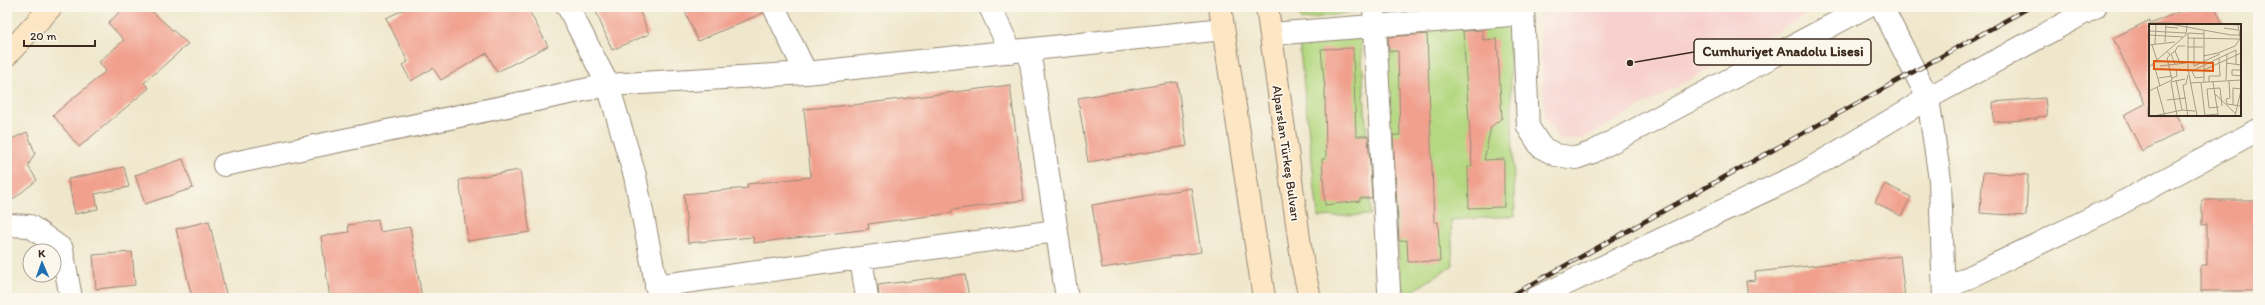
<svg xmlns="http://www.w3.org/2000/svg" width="2265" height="305" font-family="Itim,sans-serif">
	<rect width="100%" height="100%" fill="#fbf7ec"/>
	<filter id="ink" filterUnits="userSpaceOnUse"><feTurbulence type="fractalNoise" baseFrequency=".025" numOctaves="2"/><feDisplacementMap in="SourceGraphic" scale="8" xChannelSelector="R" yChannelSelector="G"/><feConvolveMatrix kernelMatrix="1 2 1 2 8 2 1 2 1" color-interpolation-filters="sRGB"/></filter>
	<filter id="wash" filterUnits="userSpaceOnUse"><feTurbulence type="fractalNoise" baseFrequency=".012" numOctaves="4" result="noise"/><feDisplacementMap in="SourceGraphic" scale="16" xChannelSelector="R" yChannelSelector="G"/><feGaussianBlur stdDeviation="0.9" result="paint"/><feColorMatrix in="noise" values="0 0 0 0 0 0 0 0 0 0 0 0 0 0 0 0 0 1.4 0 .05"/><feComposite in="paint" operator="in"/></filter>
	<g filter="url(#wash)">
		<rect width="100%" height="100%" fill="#efe7cc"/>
		<path fill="#f7d0cd" d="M1538,7H1821L1582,139L1560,140L1545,119Z"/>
		<path fill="#b4d881" stroke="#788150" d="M1298,7H1360L1361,11L1301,20Z
			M1385,7H1470L1385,16Z
			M1509,20L1515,216L1451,220L1453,265L1402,298L1380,29Z
			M1361,38L1371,215L1318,217L1299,42Z"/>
		<g id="blocks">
			<path fill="#f1a08e" d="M125,7H147L188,44L144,83L149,88L79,147L53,115L106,71L99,62L124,40L108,23Z
				M409,7H527L548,46L497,72L487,53L441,80L433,68L411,81L402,65L408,62L386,18Z
				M594,7H638L649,34L612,50Z
				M683,7H762L763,13L698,41Z
				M2190,7H2215L2223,25H2150V115H2176L2184,130L2142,151L2124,115L2145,104L2113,38L2150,20V24Z
				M1483,30V40L1497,39L1502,118L1491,127L1484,160L1504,159V207L1469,208L1468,166H1472L1463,31Z
				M1427,34L1434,222H1438L1440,261L1408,262L1407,240L1399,241L1393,135H1400L1398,51H1389L1388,37Z
				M1353,48L1356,136H1368L1372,198H1360V201L1325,205L1322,159H1326L1325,90L1321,49Z
				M1177,82L1187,146L1088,162L1078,98Z
				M1010,85L1024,200L952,210V213L868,224L869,229L754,243L753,237L688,243L684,194L748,188L747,184L811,177L804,109L861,104Z
				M2045,98L2047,116L2037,117V119L1994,122L1993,102Z
				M27,132L35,153L28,166L37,180L7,204V141Z
				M183,159L193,188L145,204L135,175Z
				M124,167L129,187L95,194L98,209L75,214L68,179Z
				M520,170L530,232L468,241L459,180Z
				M1983,172L2028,175L2026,216L1980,213Z
				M1885,184L1911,197L1901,216L1875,202Z
				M1191,188L1201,252L1102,268L1092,205Z
				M2202,200H2258V291H2201V265H2207V224L2202,225Z
				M378,220L380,232L410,227L422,298H330L321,236L349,232L348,225Z
				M209,221L227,298H192L176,229Z
				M132,252L135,285L96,289L93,255Z
				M1900,256L1905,298H1748L1746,281L1756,280L1755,272Z
				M965,274L969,298H879L878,285Z"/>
		</g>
	</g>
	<g filter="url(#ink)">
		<use href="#blocks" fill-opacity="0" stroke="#958875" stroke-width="1"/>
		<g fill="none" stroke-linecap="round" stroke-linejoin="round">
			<defs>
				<path id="minor" d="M568,7L608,85L635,176L659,298
					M774,7L806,73
					M990,7L1011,52
					M1374,7L1389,290
					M1523,7L1528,127L1541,147L1556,155L1576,158L1593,152L1866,7
					M1882,7L1928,98L1940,180L1944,298
					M1271,34L1523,14
					M1029,50L1067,298
					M224,165L608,85L806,73L1223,29
					M7,225L30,226L62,249L71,298
					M861,258L867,298
					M656,286L1056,231
					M1945,289L2112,208L2258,130
					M1536,298L1803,173L1928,98L2095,7"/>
				<path id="secondary" d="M1220,7L1264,298
					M1267,7L1303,267L1310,298
					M7,55L51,7"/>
			</defs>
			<use href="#minor" stroke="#958875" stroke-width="24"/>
			<use href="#secondary" stroke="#958875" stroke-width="24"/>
			<use href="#minor" stroke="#fff" stroke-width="22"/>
			<use href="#secondary" stroke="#fce6c4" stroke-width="22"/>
			<defs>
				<path id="rail" d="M1507,298L2030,7"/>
			</defs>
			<use href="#rail" stroke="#3b2a1e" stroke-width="4.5"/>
			<use href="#rail" stroke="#fbf7ec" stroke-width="3" stroke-dasharray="9" stroke-linecap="butt"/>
		</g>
	</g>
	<g text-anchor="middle" stroke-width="3.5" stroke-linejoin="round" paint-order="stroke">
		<g font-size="13" fill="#3b2a1e" stroke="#fbf7ec">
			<text transform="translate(1287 153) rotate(82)" y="5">Alparslan Türkeş Bulvarı</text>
		</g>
	</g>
	<g transform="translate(2149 24)">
		<rect width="92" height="92" fill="#efe7cc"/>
		<path fill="none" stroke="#a79b86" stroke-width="1" d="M21,0L82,11H92M72,0L89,1M89,0L91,14M16,3L29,4M75,4L89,6M0,7L37,9M39,9L55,10M39,9V45L48,92M0,11L34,13M39,14L91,15L86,22L69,29L54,32M45,14V42L71,30M16,18L17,0M6,20L7,0M0,21L26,18M3,21L8,36M38,23H54M26,27L29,22H36M77,39L92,41M26,40L22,30L26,27L31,39M3,41L6,44L11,62M11,42L37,39M0,43L37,11L38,0M0,44V61M55,46L92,29M92,46H83V51L92,52M43,47L87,26V40M43,47L46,54L55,53M39,51L37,60L34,61L39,92M10,54L23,52M23,54L28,52L27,45M27,56L33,86M77,56L78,30M80,57L81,74L77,75L78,80L92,82M55,58V7M60,58V52H71L70,34M64,58L69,90M41,59L92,56M52,59L56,92M8,63L16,92M0,67L23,56L18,34L21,31L18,27M66,70L86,89M18,76L37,74M84,81V64L92,65M70,83L60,84L58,65L71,64L73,82M5,92L33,86L46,87M28,92L22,58L36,55M48,92L69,90V92M86,92L92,66"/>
		<path fill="#df570d" fill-opacity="0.15" stroke="#df570d" stroke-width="2" d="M5,37L64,39V47L5,45Z"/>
		<rect width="92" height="92" fill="none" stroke="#3b2a1e" stroke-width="2"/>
	</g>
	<path fill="none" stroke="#3b2a1e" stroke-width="1.5" d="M1630 63L1694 52"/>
	<circle fill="#3b2a1e" stroke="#fbf7ec" stroke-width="1.5" cx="1630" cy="63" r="4"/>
	<rect fill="#fbf7ec" stroke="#3b2a1e" stroke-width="1.5" x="1694" y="39" width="177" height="26" rx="4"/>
	<g font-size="14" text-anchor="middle" font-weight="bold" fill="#3b2a1e">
		<text x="1783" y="56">Cumhuriyet Anadolu Lisesi</text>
	</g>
	<rect width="2265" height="305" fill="none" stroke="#fbf7ec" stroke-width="24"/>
	<g transform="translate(42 263) rotate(358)"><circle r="19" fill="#fbf7ec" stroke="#aea59a"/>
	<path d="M0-3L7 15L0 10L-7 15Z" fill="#1f6fb2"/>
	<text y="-6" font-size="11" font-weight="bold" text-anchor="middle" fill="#3b2a1e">K</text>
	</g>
	<path d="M24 40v6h71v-6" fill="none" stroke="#3b2a1e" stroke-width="2"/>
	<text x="30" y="40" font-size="12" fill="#3b2a1e" stroke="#fbf7ec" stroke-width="3" paint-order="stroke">20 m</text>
</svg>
